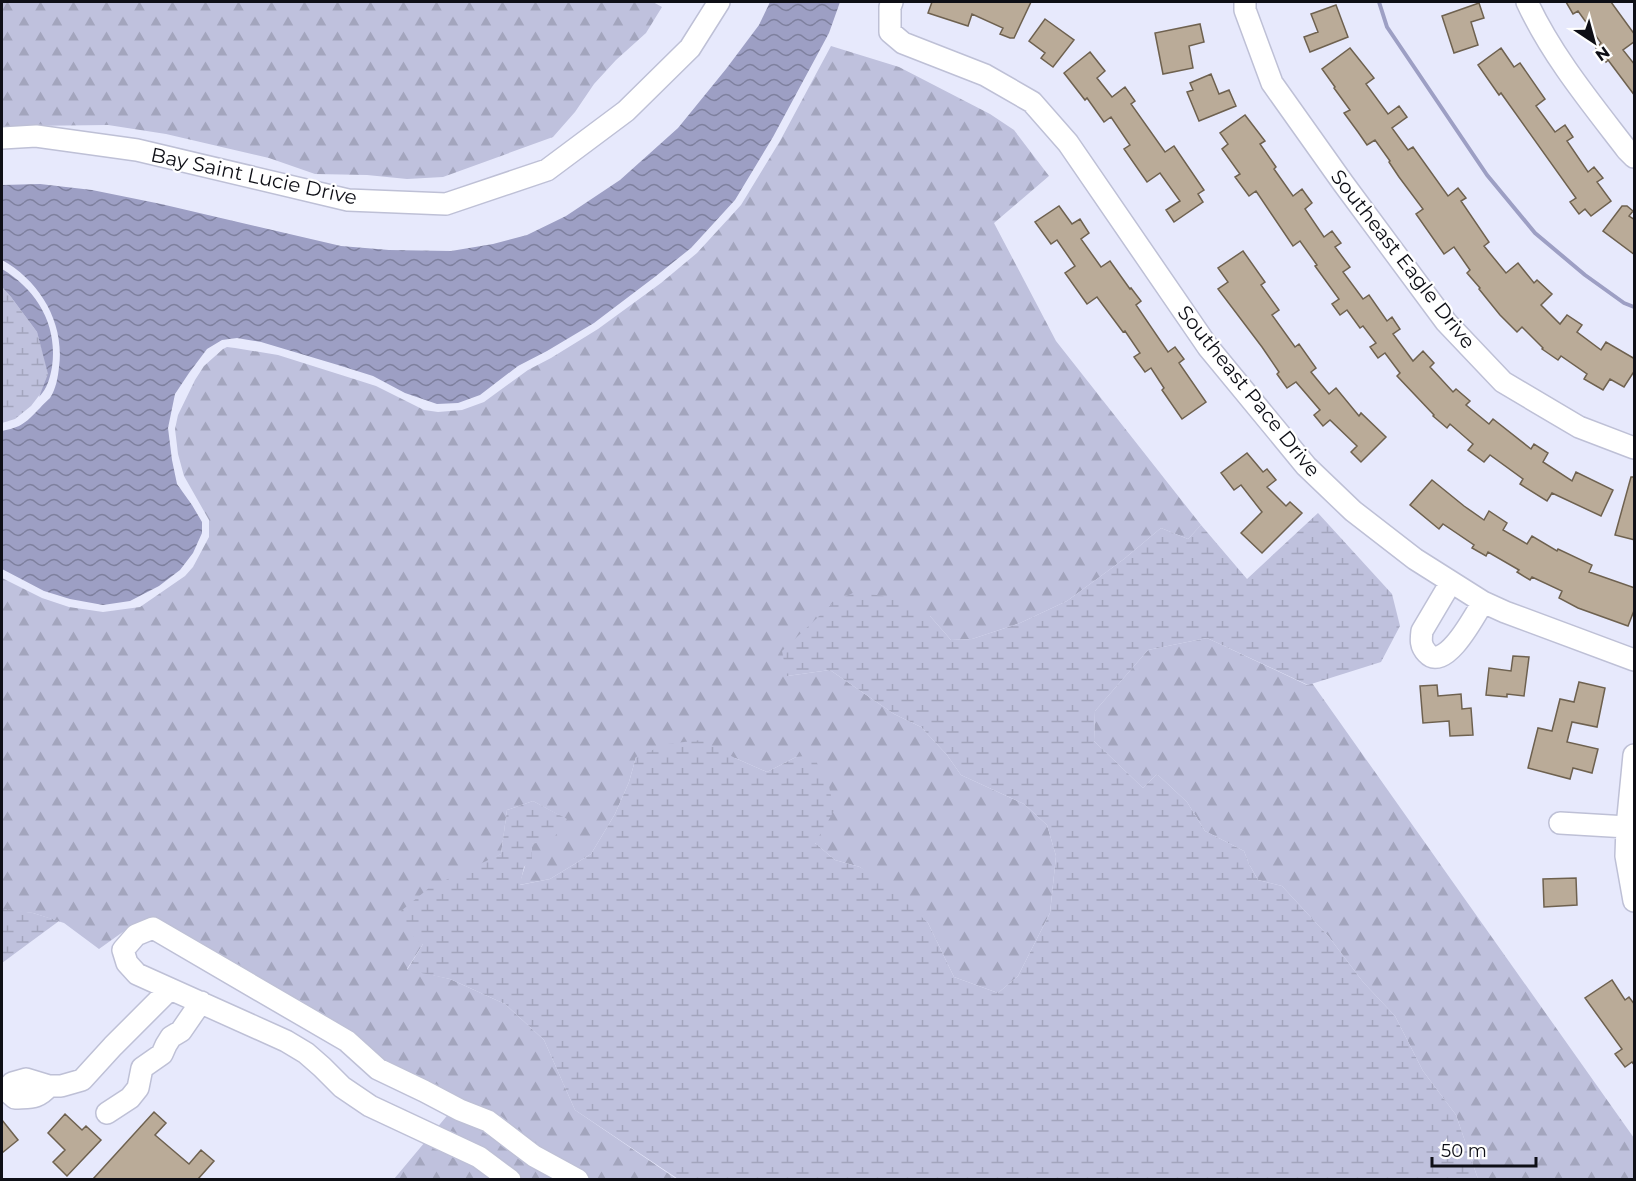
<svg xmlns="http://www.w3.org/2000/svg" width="1636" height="1181" font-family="Montserrat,sans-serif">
	<defs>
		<pattern id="forest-firs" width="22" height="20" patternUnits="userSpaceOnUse" patternTransform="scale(1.5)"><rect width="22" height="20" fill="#bfc1dd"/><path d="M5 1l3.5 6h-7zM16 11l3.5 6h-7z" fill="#a3a5bd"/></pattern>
		<pattern id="wetland-marsh" width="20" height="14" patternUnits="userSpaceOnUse" patternTransform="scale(1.5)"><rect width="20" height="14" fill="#bfc1dd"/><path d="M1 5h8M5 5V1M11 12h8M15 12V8" fill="none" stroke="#a3a5bd"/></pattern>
		<pattern id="water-waves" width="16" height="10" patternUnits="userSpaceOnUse" patternTransform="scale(1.5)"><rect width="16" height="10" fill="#9d9fc4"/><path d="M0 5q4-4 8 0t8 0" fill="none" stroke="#7e809e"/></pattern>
	</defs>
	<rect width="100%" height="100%" fill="#e7e9fc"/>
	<path fill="url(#forest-firs)" d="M2,2H653L662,7L646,33L616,60L594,84L575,112L553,137L443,177L407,179L367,175L315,174L269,158L166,134L108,125L23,126L2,128Z
		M831,46L899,67L990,114L1014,130L1049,176L994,223L1056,341L1201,525L1188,539L1161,528L1124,559L1067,601L1020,623L972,639L951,640L930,616L787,676L830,670L894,714L921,727L947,755L961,775L1024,804L1047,825L1056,856L1050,913L1018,976L998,993L954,977L928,923L860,867L835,860L815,843L796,757L767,772L735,758L636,757L629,782L615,814L591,854L550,879L519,885L532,844L566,819L533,801L507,810L501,854L485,863L423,944L407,969L450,979L505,1004L544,1040L575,1110L678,1180L394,1179L456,1105L207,958L134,924L99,949L64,923L33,913L2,910V578L42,598L69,607L103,612L140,607L185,576L193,567L209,537V520L184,476L178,454L175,429L178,415L195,380L204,366L223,349L227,347L235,348L278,355L354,379L376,386L424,410L438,412L462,410L484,402L528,370L551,358L598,329L661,283L697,253L741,205L780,141Z
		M1207,638L1307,685L1312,683L1634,1138V1179H1478L1456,1115L1423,1071L1395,1016L1363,982L1329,937L1282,886L1258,880L1249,864L1244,851L1205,831L1187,802L1157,774L1143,788L1094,741L1095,711L1148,650Z"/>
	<path fill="url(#wetland-marsh)" d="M2,287L11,297L37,332L49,374L41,393L31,406L15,419L2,423Z
		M1318,513L1392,594L1400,626L1381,662L1308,685L1207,638L1148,650L1095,711L1094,741L1143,788L1157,774L1187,802L1205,831L1244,851L1249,864L1258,880L1282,886L1329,937L1363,982L1395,1016L1423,1071L1456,1115L1478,1179H678L575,1110L544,1040L505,1004L450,979L407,970L423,944C411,938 405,923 401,911L429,888L501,854L507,810L533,801L567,819L553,839L532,844V859L524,867L520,885L550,879L591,854L615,814L629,782L636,757L667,744L701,740L735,758L767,772L796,757L812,755L828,781L834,811L815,843L835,860L860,867L888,885L928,923L954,977L998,993L1018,976L1050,913L1056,856L1047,825L1024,804L961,775L947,755L921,727L894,714L830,670L787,676L782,651L834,602L855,592L898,598L930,616L951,640L972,639L1020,623L1067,601L1124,559L1161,528L1188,539L1201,525L1247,579Z
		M6,909L33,913L59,921L2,963V910Z"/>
	<path fill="url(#water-waves)" d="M770,2H840L829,33L773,137L735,200L691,248L656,276L594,323L547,351L518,366L480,395L458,403L437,404L405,393L373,376L338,365L261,342L237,338L222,340L207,349L189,373L175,394L168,428L172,460L177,484L192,505L202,522V533L193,553L180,570L159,586L130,601L103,605L70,599L44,591L2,569V431C7,430 14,428 19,426C27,422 34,414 40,408C43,404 47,401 50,398C56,389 58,377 59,367C65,323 40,281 2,260V185L40,184L92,190L161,204L341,246L389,250L451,251L493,244L527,235L566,216L620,180L678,128L726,69L759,25Z
		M2,269C37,290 58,325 52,367C50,378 47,389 39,397L48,374L37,332L11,297L2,287Z"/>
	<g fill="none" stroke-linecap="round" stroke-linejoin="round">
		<path stroke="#9d9fc4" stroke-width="4" d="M1379,2L1387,27L1487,175L1535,233L1585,275L1624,303L1634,307"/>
	</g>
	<path fill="#baab98" stroke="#6e614f" stroke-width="1.5" d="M932,2H1031L1014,38H1010L1000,34L1003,28L972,14L968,26L928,13Z
		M1566,2H1611L1635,35V41L1623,50L1635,65V96L1608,60L1606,62L1596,48L1601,43L1578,11L1573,14Z
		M1479,3L1484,18L1471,22L1478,45L1454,53L1442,16Z
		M1336,5L1348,37L1310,52L1304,37L1318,32L1311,14Z
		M1045,19L1074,40L1053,67L1041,58L1045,53L1029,41Z
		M1200,24L1204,42L1189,46L1193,68L1163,74L1155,33Z
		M1350,48L1374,78L1366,84L1388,114L1399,106L1407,117L1392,128L1408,150L1413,147L1448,196L1458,188L1466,198L1461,201L1489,242L1484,246L1506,273L1518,263L1534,283L1537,280L1552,294L1541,305L1560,324L1567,315L1582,325L1577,332L1601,350L1606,342L1635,359V370L1624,387L1610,379L1603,390L1584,379L1587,374L1561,356L1558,360L1542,349L1543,348L1522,327L1517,332L1500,315L1479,289L1480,288L1467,273L1470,270L1454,247L1444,254L1416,214L1423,209L1399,177L1389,162L1390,161L1375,140L1367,145L1358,132L1344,113L1350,110L1334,88L1335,87L1322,69Z
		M1501,48L1514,67L1520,63L1545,99L1536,106L1555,132L1565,125L1573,137L1567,141L1588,172L1594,167L1603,178L1597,182L1611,201L1591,216L1585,209L1579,214L1570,202L1576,198L1501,93L1499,95L1478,65Z
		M1090,52L1105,71L1097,78L1112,97L1125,87L1135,101L1131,104L1165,152L1174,146L1204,190L1198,194L1203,202L1174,222L1166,210L1180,201L1160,173L1147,182L1124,149L1130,145L1111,117L1104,122L1087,98L1085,100L1064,73Z
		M1211,74L1219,94L1229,90L1236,106L1199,121L1187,92L1193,90L1190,83Z
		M1245,115L1265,141L1260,144L1276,167L1274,169L1293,196L1302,189L1312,203L1305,209L1324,237L1332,231L1341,243L1335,247L1350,267L1343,272L1363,299L1369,295L1387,321L1392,317L1400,329L1393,334L1413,361L1423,351L1434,363L1430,367L1453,392L1456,389L1470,401L1466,405L1489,424L1493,419L1531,449L1534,444L1548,453L1543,462L1572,481L1576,472L1613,490L1601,516L1552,493L1547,501L1520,484L1523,479L1490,455L1484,462L1468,450L1473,444L1450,424L1447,428L1433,416L1434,415L1397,376L1400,373L1385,353L1378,358L1370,347L1376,343L1363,326L1360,328L1347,310L1340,315L1332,304L1339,299L1315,266L1317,265L1300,241L1293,246L1256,191L1249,196L1235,177L1240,174L1222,149L1228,144L1220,133Z
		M1059,206L1072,224L1080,219L1089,233L1081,239L1101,267L1110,261L1130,289L1131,288L1141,301L1136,305L1168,352L1175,347L1184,359L1179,363L1206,402L1182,419L1162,390L1164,388L1151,368L1145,372L1134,357L1140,353L1125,331L1123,332L1097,297L1087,304L1065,273L1075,266L1057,240L1051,244L1035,222Z
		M1622,206H1627L1633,211L1629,216L1635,220V255L1603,231Z
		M1243,251L1265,282L1261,285L1279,310L1272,315L1295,347L1299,344L1316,368L1311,372L1329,394L1336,388L1359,416L1361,413L1386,437L1361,462L1351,452L1357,446L1330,420L1323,426L1314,415L1320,410L1296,382L1287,388L1277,374L1279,372L1262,347L1218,289L1228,282L1218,268Z
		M1247,453L1263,472L1267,469L1276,480L1267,487L1286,506L1290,502L1302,513L1262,553L1241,533L1262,512L1241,485L1234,490L1221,473Z
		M1631,477H1635V540L1615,535Z
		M1432,480L1464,506L1484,520L1489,511L1507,523L1503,530L1527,544L1532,536L1557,551L1558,549L1592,565L1589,572L1635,588V608L1628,626L1578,608L1559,598L1562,591L1532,577L1530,580L1517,572L1519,570L1488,552L1486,556L1472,548L1474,545L1443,524L1439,529L1410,505Z
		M1513,656L1529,657L1524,696L1507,694V697L1486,695L1489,668L1511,671Z
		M1579,682L1605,688L1597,727L1572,722L1567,742L1598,749L1592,773L1573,768L1570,779L1528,768L1538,728L1552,731L1560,699L1574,702Z
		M1437,685L1438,696L1461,694L1462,709L1471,708L1473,735L1450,736L1449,721L1423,723L1420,686Z
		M1576,878L1577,905L1544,907L1543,879Z
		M1612,980L1625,1000L1629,997L1635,1005V1066L1632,1062L1625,1067L1615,1054L1622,1049L1585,998Z
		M154,1112L166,1123L155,1135L189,1164L201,1150L214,1161L198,1179H93Z
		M65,1114L82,1130L86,1126L101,1140L67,1176L53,1162L65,1150L48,1133Z
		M2,1120L18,1140L2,1153Z"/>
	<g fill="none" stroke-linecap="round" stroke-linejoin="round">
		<defs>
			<path id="minor" d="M892,2L890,7V32L903,43L985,75L1032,102L1068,143L1208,347L1306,466L1353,511L1415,559L1483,602L1505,612L1634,660
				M1245,2V10L1272,83L1343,183L1446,322L1503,382L1579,427L1634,448
				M1527,2C1552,56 1591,103 1627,150L1634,157
				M2,138L36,136L137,150L348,200L446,204L547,170L626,111L690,48L719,2
				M1451,582L1422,631C1421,639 1420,646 1427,653C1445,673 1475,615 1483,602
				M1634,755L1627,827L1626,856L1634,901
				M1560,823L1627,827
				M49,1086C38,1099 31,1097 15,1098L7,1091L12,1083L26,1079L49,1086H61L82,1080L113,1046L170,989
				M107,1113L130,1098L138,1088L142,1068L162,1054L166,1045L171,1037L181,1031L201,1002
				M510,1180L479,1157L370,1106L342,1087L322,1067L306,1053L286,1041L137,974L127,963L123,950L136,935L153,928L347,1041L378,1069L424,1091L460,1110L488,1121L534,1156L578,1180"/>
		</defs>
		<use href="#minor" stroke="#bec0d6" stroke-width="24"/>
		<use href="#minor" stroke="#fff" stroke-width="21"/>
	</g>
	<g text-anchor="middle" stroke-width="4.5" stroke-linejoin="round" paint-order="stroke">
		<g font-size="20" fill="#0e0f16" stroke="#fff">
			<text transform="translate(254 176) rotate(12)" y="7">Bay Saint Lucie Drive</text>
			<text transform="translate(1403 259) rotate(52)" y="7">Southeast Eagle Drive</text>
			<text transform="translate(1249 391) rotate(51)" y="7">Southeast Pace Drive</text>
		</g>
	</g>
	<rect width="1636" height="1181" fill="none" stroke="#0e0f16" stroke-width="6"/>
	<g transform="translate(1594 42) rotate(144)" stroke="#ffffff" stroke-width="4.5" paint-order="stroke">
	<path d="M0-4.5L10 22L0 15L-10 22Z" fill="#0e0f16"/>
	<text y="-9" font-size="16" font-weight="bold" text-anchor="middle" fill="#0e0f16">N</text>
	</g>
	<path d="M1432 1157v9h104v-9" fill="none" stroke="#0e0f16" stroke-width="3"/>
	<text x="1441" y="1157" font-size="18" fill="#0e0f16" stroke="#ffffff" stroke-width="4.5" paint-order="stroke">50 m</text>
</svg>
